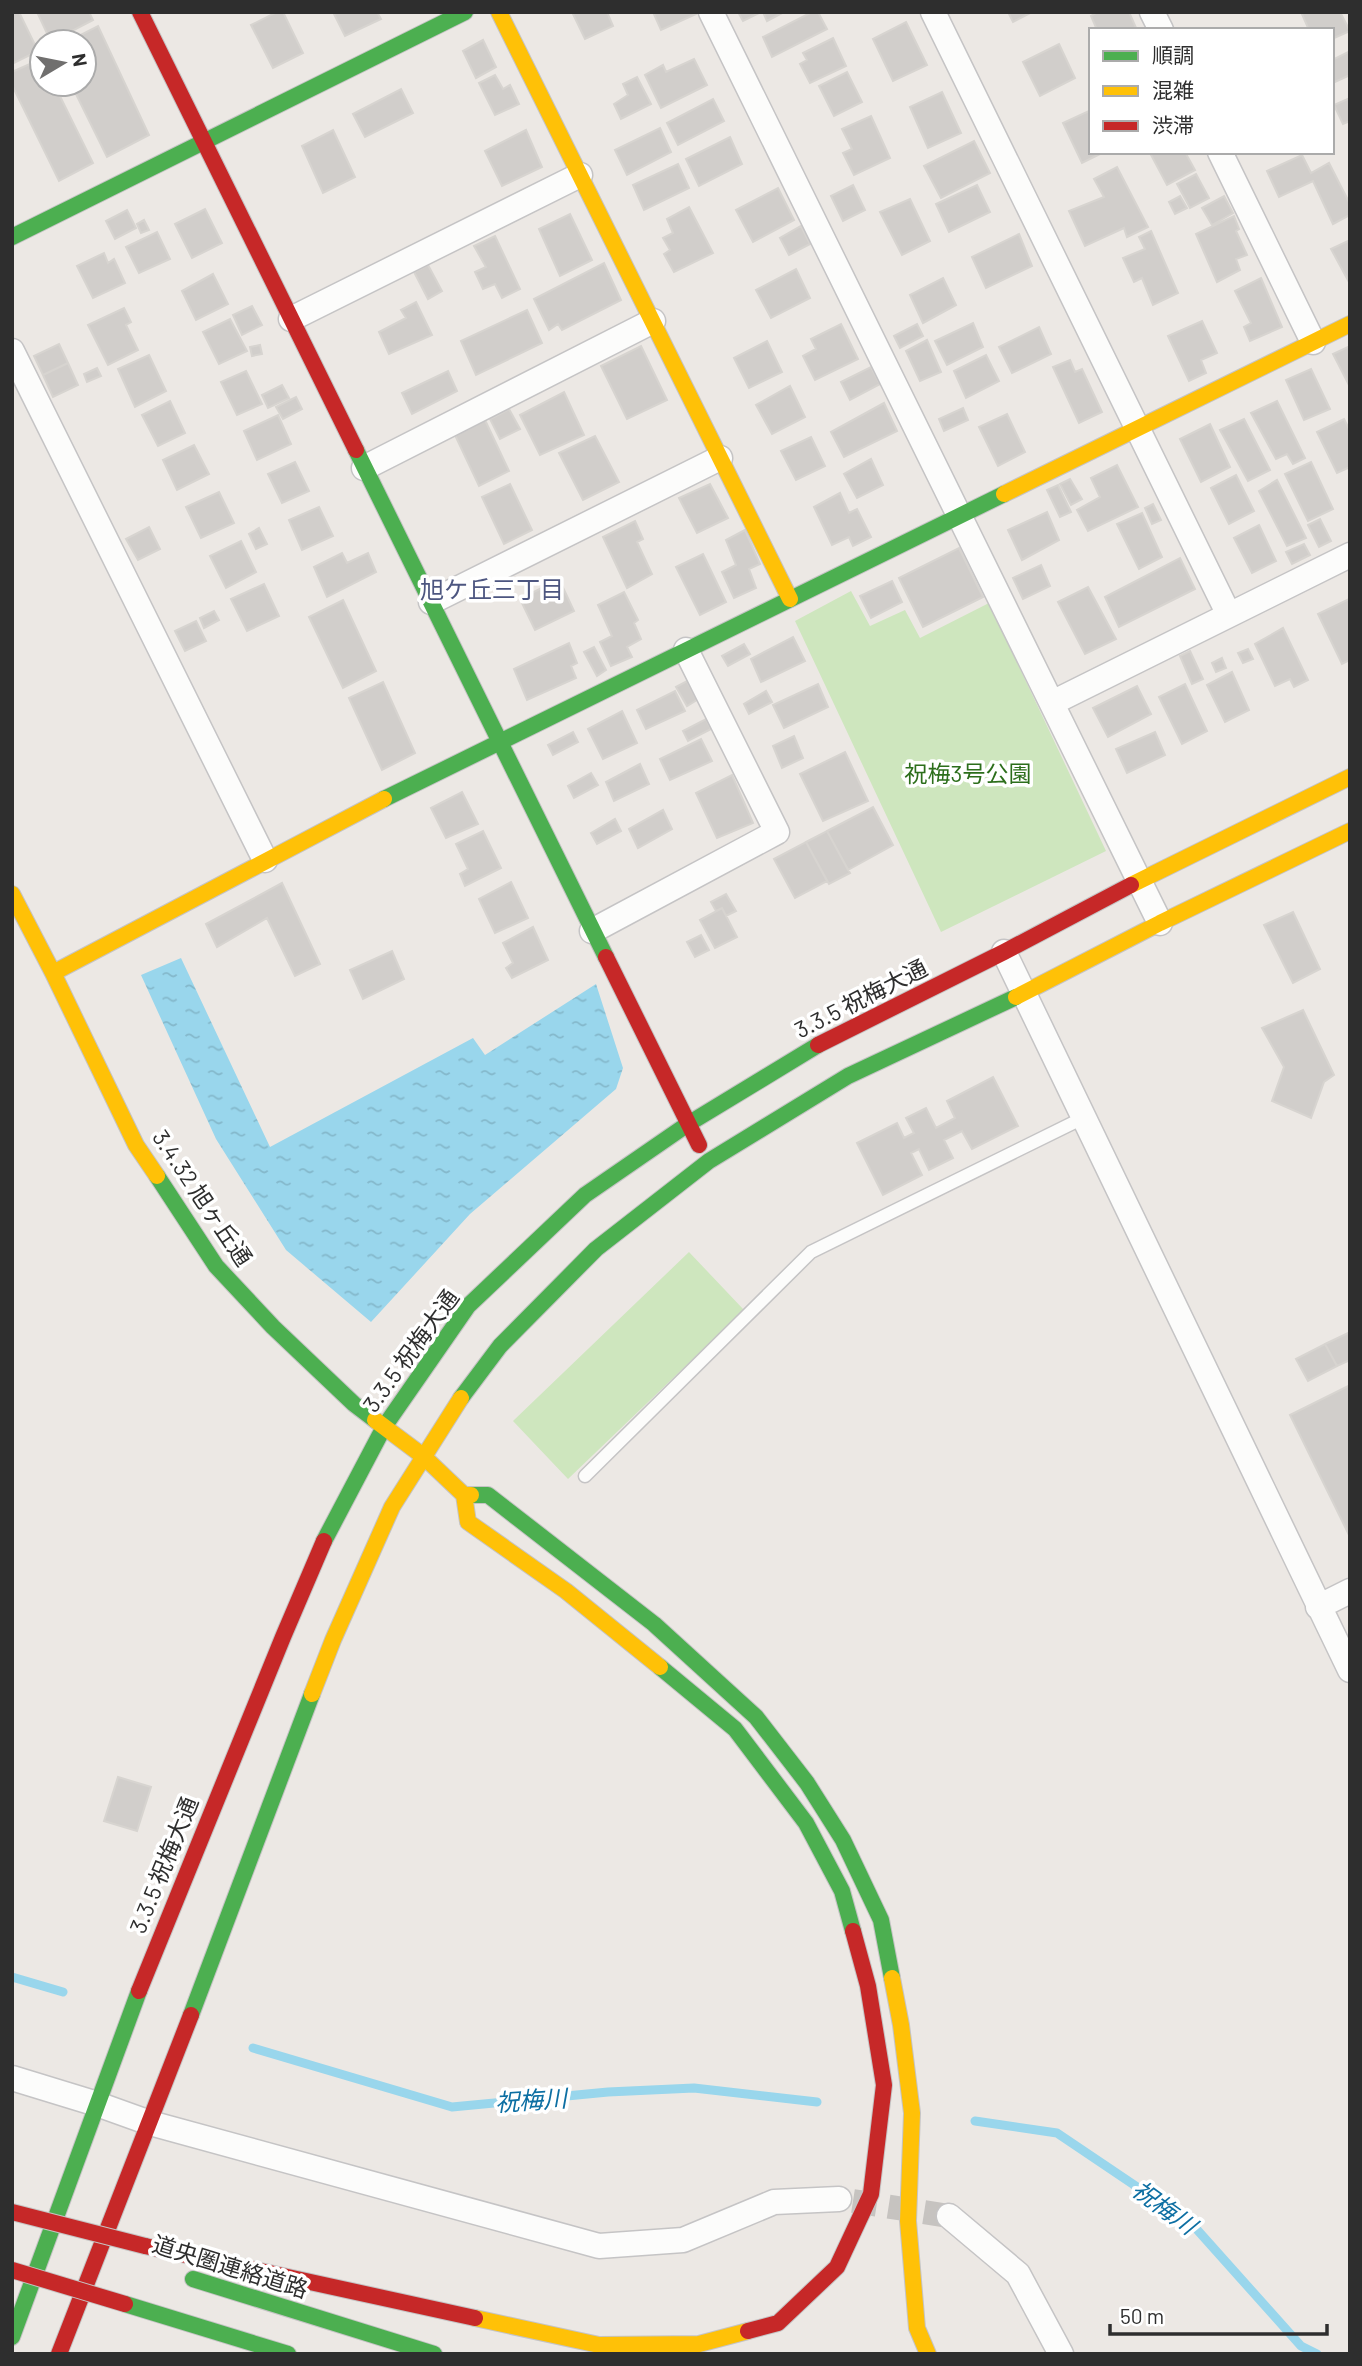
<svg xmlns="http://www.w3.org/2000/svg" width="1362" height="2366" font-family="Barlow,'Noto Sans JP',sans-serif">
	<defs>
		<pattern id="water-ripples" width="26" height="14" patternUnits="userSpaceOnUse" patternTransform="scale(1.75)"><rect width="26" height="14" fill="#99d6ec"/><path d="M2 4q2-2 4 0t4 0M15 11q2-2 4 0t4 0" fill="none" stroke="#84b8cb"/></pattern>
	</defs>
	<rect width="100%" height="100%" fill="#ece8e4"/>
	<path fill="#cee6be" d="M851,591L870,626L905,610L920,638L989,603L1106,851L941,932L795,621Z
		M689,1252L744,1310L568,1479L513,1421Z"/>
	<path fill="url(#water-ripples)" d="M181,958L270,1147L473,1038L485,1055L596,984L623,1068L616,1089L470,1214L371,1322L286,1250L216,1139L141,975Z"/>
	<g fill="none" stroke-linecap="round" stroke-linejoin="round">
		<path stroke="#99d6ec" stroke-width="9" d="M12,1977L63,1992
			M253,2048L452,2107L608,2092L694,2088L817,2102
			M975,2121L1057,2133L1192,2224L1301,2346L1317,2354"/>
	</g>
	<path fill="#d1cecb" stroke="#d7d4d0" stroke-width="2" d="M12,12H19L38,51L12,64Z
		M37,12H89L93,20L51,42Z
		M277,12H283L303,53L273,68L251,25Z
		M333,12H377L381,19L345,36Z
		M572,12H607L613,26L585,39Z
		M653,12H695L696,14L661,30Z
		M738,12H761L743,21Z
		M763,12H784L767,21Z
		M812,12H818L827,29L772,57L763,37Z
		M1008,12H1032L1013,22Z
		M1098,12H1129L1137,30H1097L1091,16Z
		M1301,12H1340L1350,31L1332,39V30H1309Z
		M906,22L927,65L893,81L873,39Z
		M98,26L149,135L107,157L71,84H84V42H67Z
		M833,38L846,66L810,83L800,64L807,60L803,53Z
		M483,40L496,67L476,78L463,51Z
		M1059,44L1075,78L1040,96L1023,62Z
		M1350,51V75L1335,82L1332,77V60Z
		M41,59L42,84H54L93,163L59,181L12,85V72Z
		M694,59L707,85L661,108L645,75L663,65L666,72Z
		M847,72L862,102L834,116L819,86Z
		M495,75L503,89L510,85L519,104L495,115L479,83Z
		M637,77L651,104L621,119L614,104L628,95L623,84Z
		M401,89L413,113L365,137L353,114Z
		M942,92L961,133L928,148L910,107Z
		M1350,98V121L1343,124L1334,105Z
		M713,99L724,121L678,145L667,123Z
		M1091,110V152H1104L1082,163L1063,123Z
		M871,116L890,158L854,175L843,153L852,149L842,129Z
		M660,128L671,152L627,175L615,150Z
		M333,130L355,177L323,193L302,146Z
		M526,130L542,167L502,186L485,151Z
		M730,137L742,164L699,186L686,159Z
		M974,141L990,173L941,198L924,166Z
		M1185,152L1195,170L1167,185L1150,153Z
		M1302,155L1311,173L1329,163L1350,204V215L1333,224L1313,181L1279,197L1267,171Z
		M678,164L689,188L644,210L633,185Z
		M1117,167L1148,227L1127,237L1124,228L1085,246L1069,211L1104,197L1094,179Z
		M1196,174L1209,198L1190,208L1177,184Z
		M853,185L865,210L843,221L831,196Z
		M977,185L990,212L949,232L936,204Z
		M778,188L794,220L753,242L736,210Z
		M1180,196L1187,208L1175,214L1169,202Z
		M1224,196L1233,213L1212,225L1202,208Z
		M910,199L930,241L902,255L880,212Z
		M689,207L713,253L674,272L664,254L670,250L663,238L673,233L667,219Z
		M205,209L222,243L192,258L175,224Z
		M127,210L136,228L115,239L106,221Z
		M570,214L592,260L560,276L539,229Z
		M1234,216L1239,229L1236,231L1247,255L1236,259L1240,270L1217,282L1196,234Z
		M144,220L149,230L141,233L137,224Z
		M801,226L810,244L789,255L780,238Z
		M1151,231L1178,293L1153,305L1142,278L1134,282L1123,258L1145,249L1139,237Z
		M157,232L170,259L139,273L126,247Z
		M1019,234L1032,266L986,288L972,257Z
		M495,236L520,289L502,298L495,284L483,289L475,272L486,267L474,246Z
		M1350,240V284L1331,249Z
		M104,253L108,263L114,259L125,283L93,298L77,266Z
		M604,263L621,300L562,330L558,324L549,330L534,299Z
		M428,265L442,291L428,299L414,272Z
		M796,269L810,298L771,318L756,290Z
		M213,274L228,304L196,320L182,291Z
		M943,278L956,305L923,323L910,295Z
		M1261,278L1282,327L1250,341L1244,327L1251,323L1235,291Z
		M416,302L432,335L389,354L379,332L406,318L401,310Z
		M252,306L262,325L242,335L233,315Z
		M124,308L131,322L126,325L138,350L108,365L88,325Z
		M527,310L542,343L476,375L461,341Z
		M230,319L247,351L219,364L203,332Z
		M1202,321L1217,353L1201,360L1206,373L1189,381L1168,336Z
		M973,323L983,347L947,365L935,341Z
		M841,324L858,359L815,380L803,356L816,349L811,339Z
		M917,324L923,336L900,348L894,336Z
		M1039,327L1051,354L1012,373L999,347Z
		M927,340L941,372L920,381L906,351Z
		M767,341L782,372L749,388L734,358Z
		M59,344L68,363L43,375L34,356Z
		M260,345L262,354L252,356L250,347Z
		M641,346L667,400L627,419L601,366Z
		M1350,346V387L1333,354Z
		M149,355L166,391L135,407L118,369Z
		M986,355L999,381L966,398L954,371Z
		M1070,360L1075,372L1082,369L1102,412L1079,423L1053,367Z
		M68,363L78,385L53,397L43,375Z
		M871,367L880,384L850,400L841,382Z
		M97,368L101,376L87,382L84,374Z
		M1311,369L1330,409L1304,420L1286,380Z
		M246,371L262,404L237,415L221,382Z
		M448,371L457,391L412,414L402,393Z
		M282,385L289,398L268,408L262,395Z
		M790,386L805,417L772,434L756,405Z
		M564,392L584,435L540,455L520,415Z
		M296,397L302,409L283,419L276,407Z
		M170,401L185,433L158,446L142,415Z
		M1277,401L1305,458L1293,464L1287,454L1276,459L1251,413Z
		M884,403L897,431L844,457L831,432Z
		M963,408L968,420L944,431L939,419Z
		M509,409L520,429L500,439L490,419Z
		M1007,414L1025,452L998,466L979,427Z
		M278,415L291,444L257,460L244,431Z
		M1244,419L1270,470L1248,481L1220,430Z
		M1344,419L1350,431V467L1337,473L1317,432Z
		M485,420L509,471L479,486L454,433Z
		M1210,424L1230,467L1201,482L1180,439Z
		M595,436L619,482L583,500L559,453Z
		M811,437L825,466L796,480L781,451Z
		M194,445L209,474L177,490L163,460Z
		M871,459L883,485L857,498L844,474Z
		M295,462L309,491L282,503L268,474Z
		M1311,462L1333,509L1308,521L1285,474Z
		M1117,465L1138,507L1088,531L1077,510L1100,497L1091,478Z
		M1236,475L1254,511L1229,524L1211,488Z
		M1070,479L1082,499L1071,505L1060,484Z
		M1277,480L1306,538L1287,546L1259,491Z
		M510,484L532,530L504,544L482,497Z
		M710,484L728,518L697,533L679,498Z
		M1058,485L1071,512L1060,517L1047,490Z
		M219,492L234,523L201,538L186,507Z
		M840,493L849,513L857,509L871,537L853,546L849,537L832,545L814,507Z
		M1153,504L1161,520L1152,524L1145,508Z
		M319,507L333,536L302,550L289,520Z
		M1047,512L1059,540L1022,560L1008,530Z
		M1142,513L1162,557L1139,569L1117,524Z
		M1320,519L1331,541L1319,547L1308,525Z
		M635,521L643,539L637,542L652,574L627,588L603,537Z
		M1259,525L1276,561L1252,573L1234,538Z
		M149,527L160,549L138,560L126,539Z
		M259,528L267,544L256,549L249,534Z
		M745,530L760,564L749,569L756,588L734,598L722,572L736,565L726,540Z
		M241,541L256,572L226,588L210,556Z
		M1304,544L1310,555L1292,564L1286,552Z
		M959,548L983,597L923,627L899,578Z
		M342,553L347,563L368,553L376,572L327,597L314,567Z
		M703,554L726,602L700,615L676,567Z
		M1180,558L1195,589L1119,627L1105,597Z
		M1041,565L1050,586L1023,599L1013,578Z
		M559,579L574,611L535,630L520,599Z
		M892,581L902,602L871,618L860,596Z
		M264,584L279,616L247,631L231,599Z
		M1088,587L1116,639L1085,654L1058,602Z
		M624,592L638,620L634,623L641,639L627,647L632,657L611,666L600,642L612,636L598,605Z
		M1349,599L1350,660L1342,664L1318,614Z
		M343,600L376,671L343,688L309,617Z
		M214,611L219,620L204,628L200,618Z
		M196,621L206,641L185,651L175,631Z
		M1283,628L1308,680L1294,687L1290,679L1275,686L1255,644Z
		M793,637L805,661L761,682L751,659Z
		M569,643L577,663L571,666L576,678L527,700L514,669Z
		M744,644L750,654L728,666L722,656Z
		M594,647L606,670L597,676L584,652Z
		M1248,649L1253,659L1243,663L1238,653Z
		M1190,651L1203,679L1192,684L1180,656Z
		M1222,658L1226,668L1216,672L1212,663Z
		M1232,672L1249,710L1225,722L1207,685Z
		M687,681L697,700L687,706L676,687Z
		M383,682L415,753L382,770L349,698Z
		M818,684L828,707L784,728L773,705Z
		M1185,684L1207,731L1182,744L1159,697Z
		M1137,686L1151,714L1108,737L1093,708Z
		M675,691L685,711L646,729L637,710Z
		M766,691L772,702L749,714L744,704Z
		M622,711L637,743L603,759L588,729Z
		M706,719L711,729L688,741L683,731Z
		M573,732L578,742L553,755L548,745Z
		M1155,732L1165,755L1127,773L1116,749Z
		M794,736L803,758L782,768L773,746Z
		M701,739L712,761L670,780L660,759Z
		M845,752L868,801L823,821L800,774Z
		M640,764L649,784L614,801L606,782Z
		M591,773L598,785L574,798L568,786Z
		M732,775L753,823L717,838L696,793Z
		M462,792L478,824L446,838L431,808Z
		M873,807L893,845L848,870L827,831Z
		M663,810L672,829L638,848L629,829Z
		M615,819L621,831L597,844L591,833Z
		M483,831L501,868L465,886L460,874L468,869L456,844Z
		M827,831L850,873L829,884L806,842Z
		M806,842L827,881L795,898L774,859Z
		M511,882L528,918L495,933L479,899Z
		M282,883L320,964L295,976L267,918L217,947L206,924Z
		M726,894L736,911L726,916L722,908L716,911L711,902Z
		M722,908L737,937L715,948L700,920Z
		M1293,912L1320,969L1293,983L1264,925Z
		M533,927L548,960L512,978L506,968L513,963L503,943Z
		M701,935L709,950L695,957L687,942Z
		M392,951L404,979L363,999L350,970Z
		M1303,1010L1334,1075L1324,1082L1311,1118L1272,1101L1284,1067L1262,1028Z
		M993,1077L1018,1126L972,1149L962,1131L944,1140L953,1158L929,1170L919,1149L911,1153L922,1175L883,1195L857,1143L897,1123L904,1138L914,1133L906,1118L926,1108L936,1128L955,1118L947,1101Z
		M1350,1332V1360L1337,1366L1325,1344Z
		M1325,1344L1337,1366L1308,1381L1296,1359Z
		M1350,1385V1537L1290,1415Z
		M118,1777L151,1787L137,1831L104,1821Z"/>
	<g fill="none" stroke-linecap="round" stroke-linejoin="round">
		<path stroke="#c6c3c0" stroke-width="24" stroke-dasharray="24 12" stroke-linecap="butt" d="M853,2201L949,2216"/>
		<defs>
			<path id="lane" d="M585,1476L811,1252L1083,1118"/>
			<path id="street" d="M711,12L1160,923
				M933,12L1229,615
				M1152,12L1161,30
				M1220,152L1313,342
				M291,319L580,175
				M12,351L265,860
				M364,468L653,321
				M431,602L720,458
				M1052,703L1350,555
				M592,931L777,832L686,650
				M1004,952L1350,1670
				M1318,1607L1350,1591
				M12,2078L97,2104L150,2123L599,2246L683,2240L774,2202L839,2199
				M949,2216L1018,2274L1061,2354"/>
			<path id="fast" d="M12,237L465,12
				M356,450L606,957
				M384,799L1004,494
				M157,1176L216,1266L273,1327L354,1404L375,1420
				M461,1398L500,1346L596,1249L709,1161L848,1076L1016,997
				M471,1495H488L654,1624L756,1717L807,1783L843,1840L881,1920L892,1978
				M324,1541L384,1427L468,1306L585,1195L688,1124L818,1045
				M660,1667L735,1729L806,1823L842,1891L853,1931
				M191,2015L312,1694
				M193,2279L434,2354
				M125,2304L288,2354
				M12,2337L139,1991"/>
			<path id="slow" d="M499,12L790,599
				M1004,494L1350,324
				M1131,885L1350,777
				M12,894L53,973L136,1145L157,1176
				M53,973L384,799
				M1016,997L1160,923L1350,831
				M375,1420L423,1456L464,1495
				M471,1495H464L468,1522L566,1591L660,1667
				M312,1694L333,1640L392,1507L461,1398
				M892,1978L901,2025L912,2113L908,2221L917,2328L928,2354
				M475,2318L599,2345L699,2344L748,2331"/>
			<path id="jam" d="M140,12L356,450
				M606,957L699,1145
				M818,1045L1004,952L1131,885
				M139,1991L283,1637L324,1541
				M145,2246L475,2318
				M748,2331L778,2323L837,2267L871,2194L884,2085L868,1986L853,1931
				M59,2354L191,2015"/>
		</defs>
		<use href="#lane" stroke="#c5c4c5" stroke-width="15"/>
		<use href="#street" stroke="#c5c4c5" stroke-width="27"/>
		<use href="#fast" stroke="#c5c4c5" stroke-width="18"/>
		<use href="#slow" stroke="#c5c4c5" stroke-width="18"/>
		<use href="#jam" stroke="#c5c4c5" stroke-width="18"/>
		<use href="#lane" stroke="#fcfcfb" stroke-width="12"/>
		<use href="#street" stroke="#fcfcfb" stroke-width="24"/>
		<use href="#fast" stroke="#4caf50" stroke-width="16"/>
		<use href="#slow" stroke="#ffc107" stroke-width="16"/>
		<use href="#jam" stroke="#c62828" stroke-width="16"/>
		<defs>
			<path id="jam-bridge" d="M12,2212L145,2246
				M12,2270L125,2304"/>
		</defs>
		<use href="#jam-bridge" stroke="#c6c5c4" stroke-width="18" stroke-linecap="butt"/>
		<use href="#jam-bridge" stroke="#c62828" stroke-width="16"/>
	</g>
	<g text-anchor="middle" stroke-width="7" stroke-linejoin="round" paint-order="stroke">
		<g font-size="23" fill="#2c6e1b" stroke="#fff">
			<text x="968" y="782">祝梅3号公園</text>
		</g>
		<g font-size="23" fill="#2e2e2e" stroke="#fff">
			<text transform="translate(861 999) rotate(-27)" y="8">3.3.5 祝梅大通</text>
			<text transform="translate(202 1198) rotate(56)" y="8">3.4.32 旭ヶ丘通</text>
			<text transform="translate(411 1351) rotate(-54)" y="8">3.3.5 祝梅大通</text>
			<text transform="translate(164 1865) rotate(-68)" y="8">3.3.5 祝梅大通</text>
			<text transform="translate(230 2267) rotate(17)" y="8">道央圏連絡道路</text>
		</g>
		<g font-size="24" fill="#4d5680" stroke="#fff">
			<text x="492" y="598">旭ケ丘三丁目</text>
		</g>
		<g font-size="24" font-style="italic" fill="#0d6fa3" stroke="#fff">
			<text transform="translate(531 2101) rotate(-4)" y="8">祝梅川</text>
			<text transform="translate(1164 2208) rotate(36)" y="8">祝梅川</text>
		</g>
	</g>
	<rect width="1362" height="2366" fill="none" stroke="#2e2e2e" stroke-width="28"/>
	<rect x="1089" y="28" width="245" height="126" fill="#ffffff" stroke="#ababab" stroke-width="2"/>
	<rect x="1103" y="51" width="35" height="10" fill="#4caf50" stroke="#ababab" stroke-width="2"/>
	<text x="1152" y="63" font-size="21" fill="#2e2e2e">順調</text>
	<rect x="1103" y="86" width="35" height="10" fill="#ffc107" stroke="#ababab" stroke-width="2"/>
	<text x="1152" y="98" font-size="21" fill="#2e2e2e">混雑</text>
	<rect x="1103" y="121" width="35" height="10" fill="#c62828" stroke="#ababab" stroke-width="2"/>
	<text x="1152" y="133" font-size="21" fill="#2e2e2e">渋滞</text>
	<g transform="translate(63 63) rotate(80)"><circle r="33" fill="#ffffff" stroke="#ababab" stroke-width="2"/>
	<path d="M0-5L12 26L0 18L-12 26Z" fill="#706f6e"/>
	<text y="-10" font-size="19" font-weight="bold" text-anchor="middle" fill="#2e2e2e">N</text>
	</g>
	<path d="M1110 2324v10h217v-10" fill="none" stroke="#2e2e2e" stroke-width="3.5"/>
	<text x="1120" y="2324" font-size="21" fill="#2e2e2e" stroke="#ffffff" stroke-width="5" paint-order="stroke">50 m</text>
</svg>
